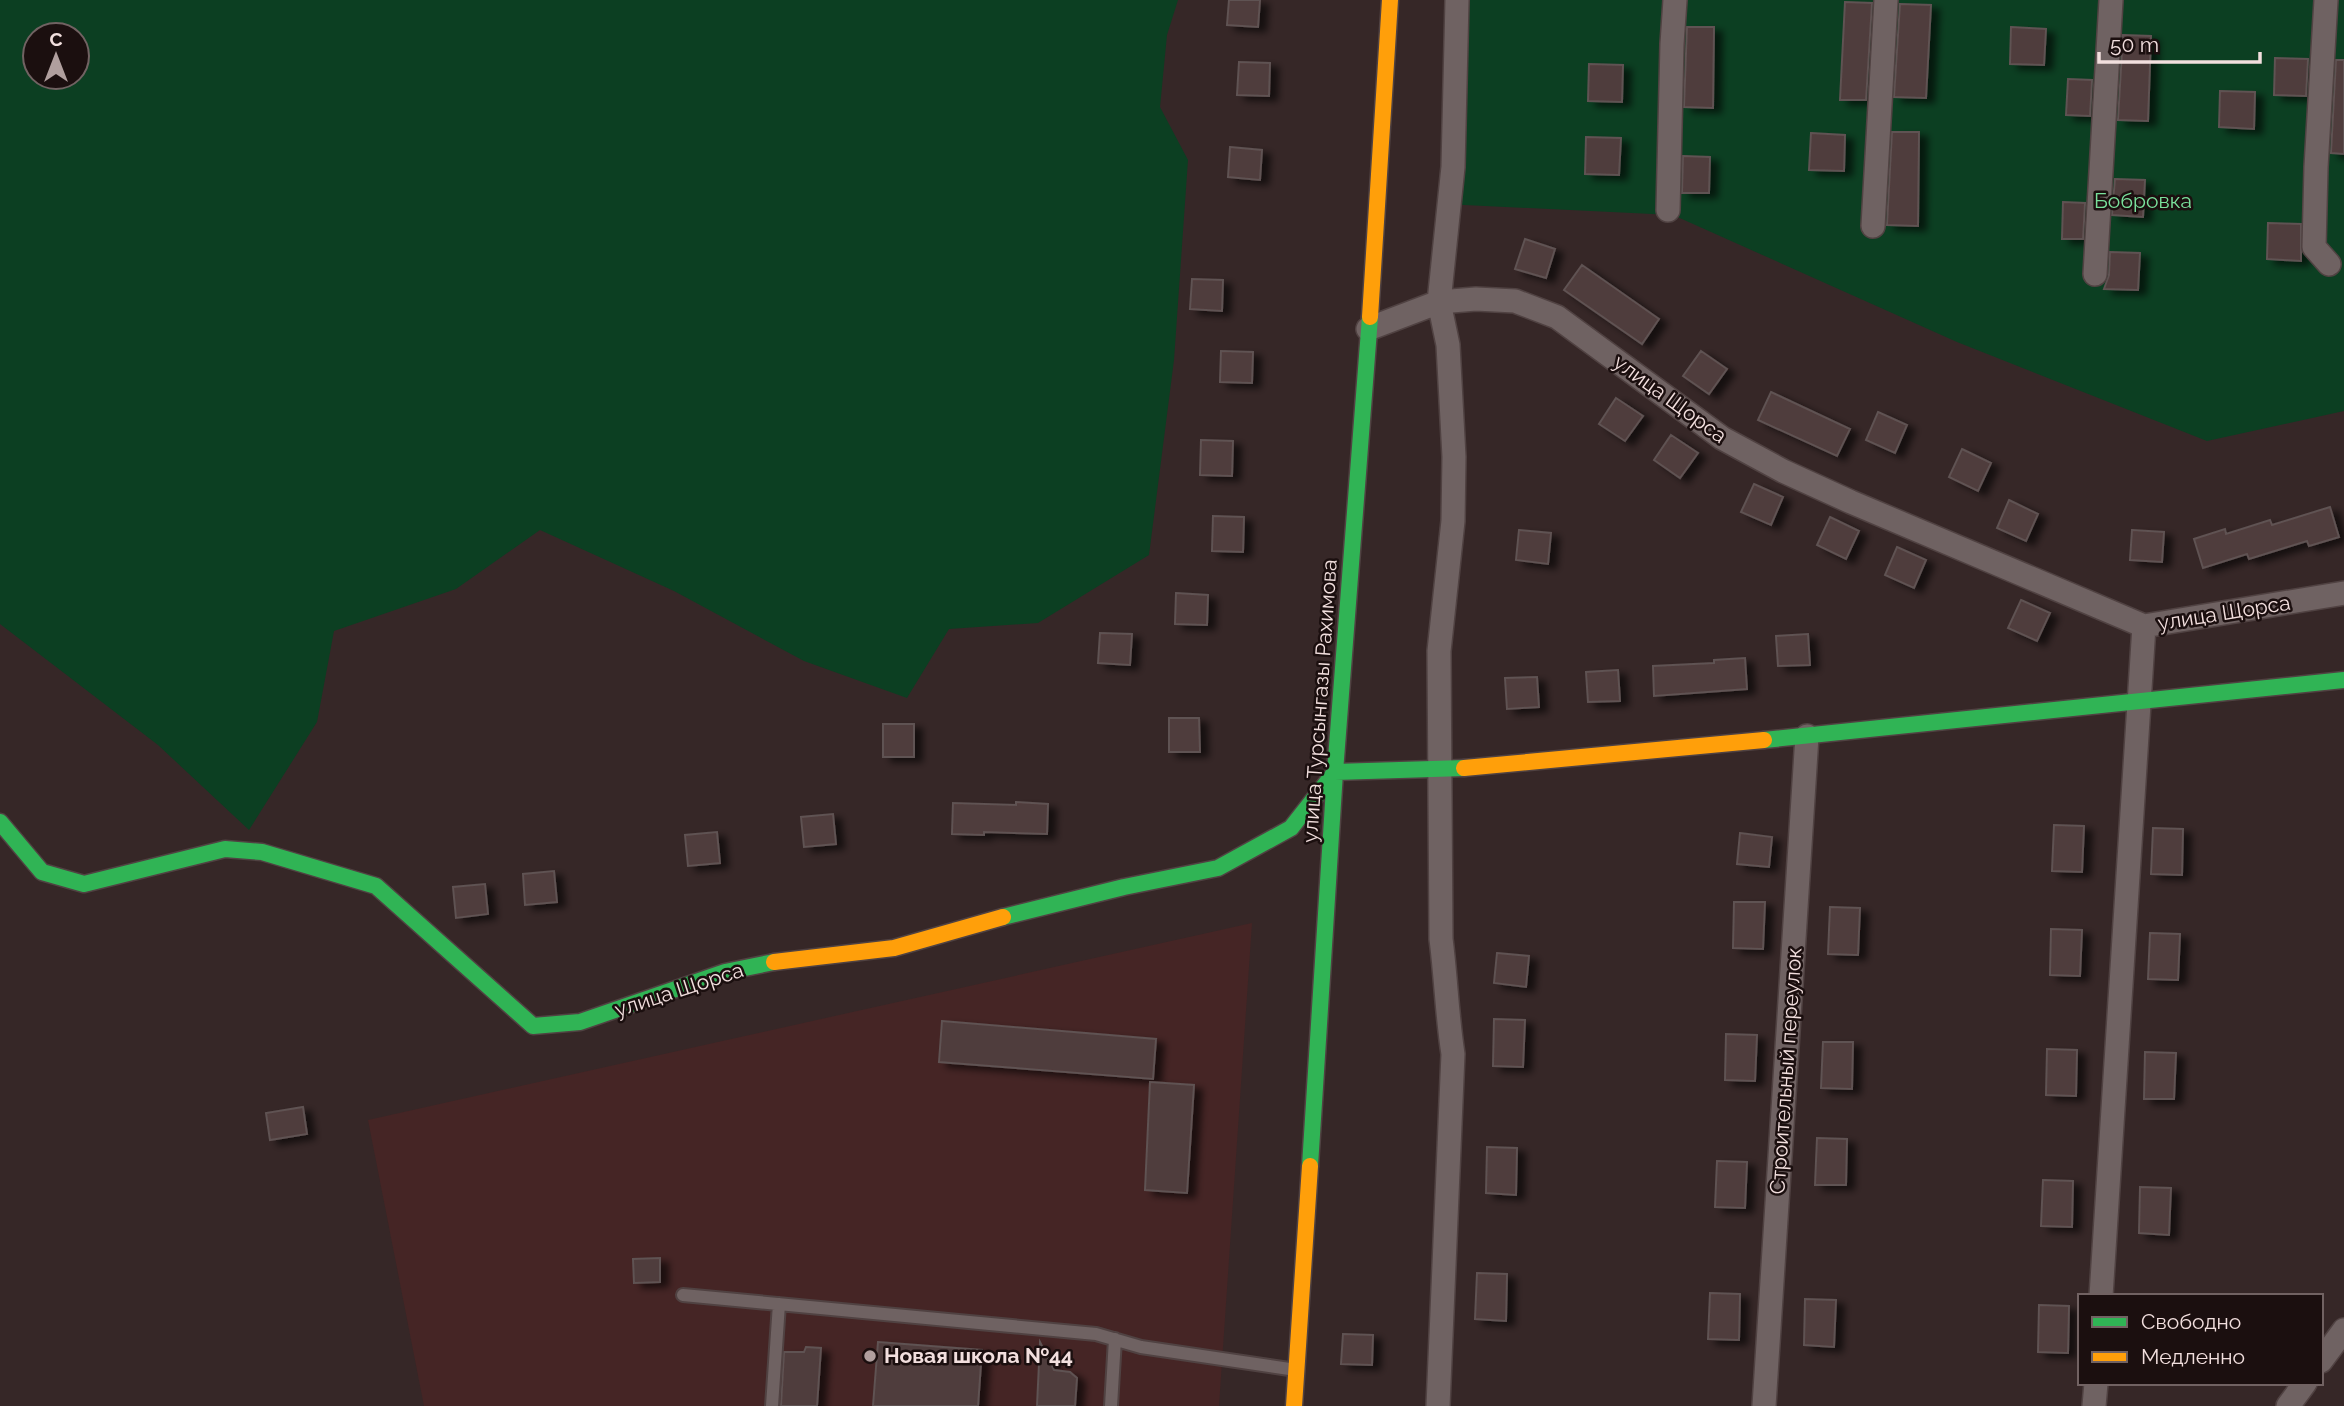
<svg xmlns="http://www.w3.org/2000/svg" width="2344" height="1406" font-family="Raleway,sans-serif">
	<defs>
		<filter id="shadow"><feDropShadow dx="8" dy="4.5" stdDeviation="3.5" flood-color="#0009"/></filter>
	</defs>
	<rect width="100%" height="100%" fill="#362727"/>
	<path fill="#452525" d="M1252,923L1219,1406H424L368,1120Z"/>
	<path fill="#0c3f22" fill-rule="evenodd" d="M0,0H1178L1167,35L1160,107L1188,160L1174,360L1149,555L1038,623L949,629L907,698L804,661L674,591L540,530L456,589L334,631L317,722L249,830L158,745L0,624ZM35,35H77V77H35Z
		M1451,0H2344V411L2207,441L1957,342L1673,215L1444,204Z"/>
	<path fill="#503c3c" stroke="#5f5252" stroke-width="2" filter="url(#shadow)" d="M1229,0H1260L1258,27L1227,25Z
		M1845,2L1872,3L1866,100H1840Z
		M1900,4L1931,5L1926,98L1894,97Z
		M1687,27H1714L1713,108L1684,107Z
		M2011,27L2046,29L2044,65L2010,64Z
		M2123,35L2151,36L2148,121L2118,120Z
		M2275,58L2308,59L2306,96L2274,95Z
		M2336,60H2344V154L2331,153Z
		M1239,62L1270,63L1269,96L1237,95Z
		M1589,64L1623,65L1622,102L1588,101Z
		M2068,79L2092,80L2090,116L2066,115Z
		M2220,91L2255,92L2254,129L2219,127Z
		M1892,132H1919L1918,226L1887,225Z
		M1811,133L1845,135L1844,171L1809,170Z
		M1586,137L1621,138L1619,175L1585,174Z
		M1230,147L1262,150L1260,180L1228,177Z
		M1683,156L1710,157L1709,193H1682Z
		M2115,179L2145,180L2143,217L2112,215Z
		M2063,202L2085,203L2083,239H2062Z
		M2268,223L2301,224V261L2267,259Z
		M1525,239L1555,249L1546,278L1515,269Z
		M2110,252L2140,253L2138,290L2104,289L2109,275Z
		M1582,265L1659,319L1642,344L1564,290Z
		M1192,279L1223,280L1222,311L1190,309Z
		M1221,351L1253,352L1252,383L1220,382Z
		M1701,351L1727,369L1709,394L1683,376Z
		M1771,392L1850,429L1837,456L1758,420Z
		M1616,398L1643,416L1625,441L1599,424Z
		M1878,412L1907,425L1895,453L1866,440Z
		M1671,435L1698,453L1680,478L1654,460Z
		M1201,440L1233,441L1232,476L1200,475Z
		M1962,449L1991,463L1978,491L1949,477Z
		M1754,484L1783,497L1771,525L1741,512Z
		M2009,500L2038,514L2026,541L1997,528Z
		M2330,507L2339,537L2309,546L2307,541L2249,559L2247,554L2203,568L2194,539L2225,529L2226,534L2270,520L2272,525Z
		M1213,516L1244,517L1243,552L1212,551Z
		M1830,517L1859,531L1846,559L1817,545Z
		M1519,530L1551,533L1548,564L1516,560Z
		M2132,530L2164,532L2162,562L2130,560Z
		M1897,547L1926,560L1914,588L1885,575Z
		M1176,593L1208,595L1207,625L1175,624Z
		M2021,600L2050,613L2037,641L2008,628Z
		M1100,633L1132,634L1130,665L1098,663Z
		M1808,634L1810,665L1778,666L1776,636Z
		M1745,658L1747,689L1654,696L1653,666L1714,663V660Z
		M1618,670L1620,701L1588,702L1586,672Z
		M1537,677L1539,707L1507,709L1505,678Z
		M1169,718H1199L1200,752H1169Z
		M883,724H914V757H883Z
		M1016,802L1048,804L1047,834L984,832V835L952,834L953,803L1016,805Z
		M833,814L836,844L804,847L801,817Z
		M2054,825L2084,826L2082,872L2052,871Z
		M2153,828L2183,829L2182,875L2151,874Z
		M717,832L720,863L688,866L685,835Z
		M1740,833L1772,837L1769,867L1737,864Z
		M554,871L557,902L525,905L523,874Z
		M485,884L488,914L456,918L453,887Z
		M1734,902H1765L1763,949L1733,948Z
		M1830,907L1860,908L1858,955L1828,954Z
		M2051,929L2082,930L2080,976L2050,975Z
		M2150,933L2180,934L2178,980L2148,979Z
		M1497,953L1529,956L1526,987L1494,983Z
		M1494,1019L1525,1020L1523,1067L1493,1066Z
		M942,1021L1156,1039L1153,1079L939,1062Z
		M1726,1034L1757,1035L1755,1081L1725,1080Z
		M1823,1042H1853L1852,1089L1821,1088Z
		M2047,1049L2077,1050L2076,1096L2046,1095Z
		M2145,1052L2176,1053L2174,1099H2144Z
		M1150,1082L1194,1085L1187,1193L1145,1190Z
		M303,1107L307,1134L270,1140L266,1113Z
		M1817,1138L1847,1139L1846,1185H1815Z
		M1487,1147L1517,1148L1516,1195L1486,1193Z
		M1717,1161L1747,1162L1745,1208L1715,1207Z
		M2043,1180L2073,1181L2072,1227L2041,1226Z
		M2140,1187L2171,1188L2169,1235L2139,1233Z
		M660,1258V1282L634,1283L633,1259Z
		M1477,1273L1507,1274L1506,1321L1475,1319Z
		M1710,1293L1740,1294L1739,1340L1708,1339Z
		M1805,1299L1836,1300L1834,1347L1804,1345Z
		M2039,1305L2069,1306L2068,1353L2038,1352Z
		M1343,1334L1373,1335L1372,1365L1341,1364Z
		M878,1342L982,1350L978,1406H873Z
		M1040,1342L1054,1370L1070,1372L1077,1378L1075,1406H1037Z
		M806,1347L821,1348L817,1406H781L784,1352H804Z"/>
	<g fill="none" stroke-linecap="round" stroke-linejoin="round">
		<defs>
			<path id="lane" d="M683,1295L1096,1334L1141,1347L1296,1370
				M772,1406L779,1304
				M1111,1406L1115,1339"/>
			<path id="street" d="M2326,0L2316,167L2314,247L2329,264
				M1668,210L1672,44L1675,0
				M1873,226L1886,0
				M2095,274L2111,0
				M1368,329L1439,302L1476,299L1515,301L1557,317L1722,438L1783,471L1851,502L2144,626L2344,593
				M2101,1296L2144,626
				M2321,1361L2344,1330
				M1438,1406L1453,1054C1447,1016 1446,978 1441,939L1439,651L1453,521L1454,457L1448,345L1439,302L1453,167L1457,0
				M1764,1406L1807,736
				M2094,1406L2096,1383
				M2288,1406L2305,1383"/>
			<path id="fast" d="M1764,740L2344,680
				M0,822L42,872L84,884L225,849L262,852L376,886L533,1026L580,1022L725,972L774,962
				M1003,917L1124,887L1218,868L1291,828L1335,772L1464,768
				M1310,1166L1335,772L1370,317"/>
			<path id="slow" d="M1370,317L1390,0
				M1464,768L1764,740
				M774,962L894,948L1003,917
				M1294,1406L1310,1166"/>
		</defs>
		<use href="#lane" stroke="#504242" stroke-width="16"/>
		<use href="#street" stroke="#504242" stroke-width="26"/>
		<use href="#fast" stroke="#504242" stroke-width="19"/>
		<use href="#slow" stroke="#504242" stroke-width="19"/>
		<use href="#lane" stroke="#6f6262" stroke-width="12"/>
		<use href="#street" stroke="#6f6262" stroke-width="23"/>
		<use href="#fast" stroke="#30b455" stroke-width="16"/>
		<use href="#slow" stroke="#ff9f0a" stroke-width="16"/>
	</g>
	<circle fill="#b09f9e" stroke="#1b0f0f" stroke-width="2.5" cx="870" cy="1356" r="7"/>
	<g text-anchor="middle" stroke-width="5" stroke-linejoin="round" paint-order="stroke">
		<g font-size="21" fill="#7ae19c" stroke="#1b0f0f">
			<text x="2143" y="208">Бобровка</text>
		</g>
		<g font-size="21" fill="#f2dfde" stroke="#1b0f0f">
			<text transform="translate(1670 399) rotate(36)" y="7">улица Щорса</text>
			<text transform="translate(2224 613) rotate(-9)" y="7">улица Щорса</text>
			<text transform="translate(1320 701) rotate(-86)" y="7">улица Турсынгазы Рахимова</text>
			<text transform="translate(679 990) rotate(-18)" y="7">улица Щорса</text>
			<text transform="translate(1786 1071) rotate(-86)" y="7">Строительный переулок</text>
		</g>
		<g font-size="21" font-weight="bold" fill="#f2dfde" stroke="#1b0f0f" text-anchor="start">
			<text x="884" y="1363">Новая школа №44</text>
		</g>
	</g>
	<rect x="2078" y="1294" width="245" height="91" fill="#1b0f0f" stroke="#716262" stroke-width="2"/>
	<rect x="2092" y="1317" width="35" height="10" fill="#30b455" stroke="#716262" stroke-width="2"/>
	<text x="2141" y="1329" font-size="21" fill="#f2dfde">Свободно</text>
	<rect x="2092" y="1352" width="35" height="10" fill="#ff9f0a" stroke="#716262" stroke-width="2"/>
	<text x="2141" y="1364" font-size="21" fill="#f2dfde">Медленно</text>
	<g transform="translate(56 56)"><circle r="33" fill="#1b0f0f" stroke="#716262" stroke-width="2"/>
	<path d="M0-5L12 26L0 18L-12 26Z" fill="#b09f9e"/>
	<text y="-10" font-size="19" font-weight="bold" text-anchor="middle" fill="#f2dfde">С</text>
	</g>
	<path d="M2099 52v10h161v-10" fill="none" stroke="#f2dfde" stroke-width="3.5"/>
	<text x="2110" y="52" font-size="21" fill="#f2dfde" stroke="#1b0f0f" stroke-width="5" paint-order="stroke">50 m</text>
</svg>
